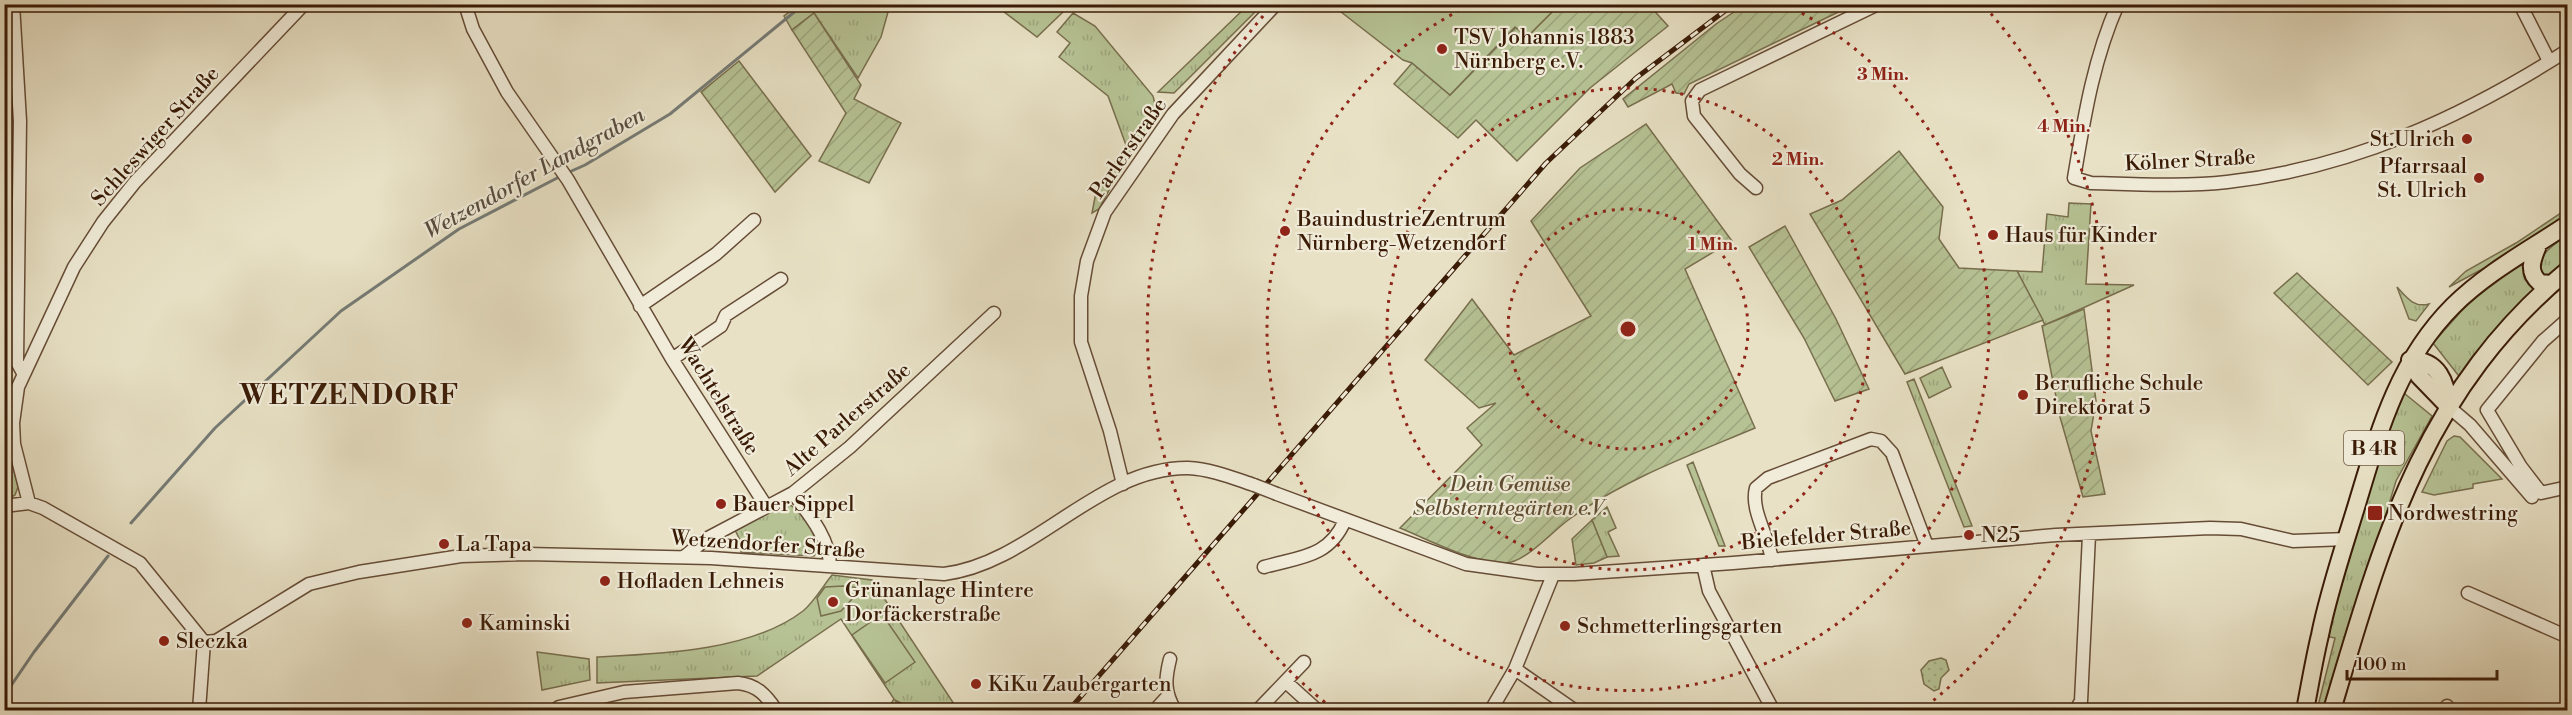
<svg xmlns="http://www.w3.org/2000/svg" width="2572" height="715" font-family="'Libre Bodoni',serif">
	<defs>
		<pattern id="grass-tufts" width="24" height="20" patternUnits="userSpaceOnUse" patternTransform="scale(1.5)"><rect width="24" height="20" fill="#b6c294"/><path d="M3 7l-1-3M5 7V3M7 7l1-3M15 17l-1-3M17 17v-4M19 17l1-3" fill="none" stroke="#9da67e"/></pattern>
		<pattern id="park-dots" width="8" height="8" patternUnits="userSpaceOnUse" patternTransform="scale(1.5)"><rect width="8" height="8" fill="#b6c294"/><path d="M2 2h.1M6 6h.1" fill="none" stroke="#9da67e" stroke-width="1.8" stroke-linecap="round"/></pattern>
		<pattern id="garden-furrows" width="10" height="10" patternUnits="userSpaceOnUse" patternTransform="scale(1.5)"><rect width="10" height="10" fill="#b6c294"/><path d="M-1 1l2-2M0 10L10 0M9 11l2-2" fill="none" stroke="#9da67e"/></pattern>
	</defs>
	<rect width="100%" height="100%" fill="#e8e1c5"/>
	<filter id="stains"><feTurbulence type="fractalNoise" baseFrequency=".00333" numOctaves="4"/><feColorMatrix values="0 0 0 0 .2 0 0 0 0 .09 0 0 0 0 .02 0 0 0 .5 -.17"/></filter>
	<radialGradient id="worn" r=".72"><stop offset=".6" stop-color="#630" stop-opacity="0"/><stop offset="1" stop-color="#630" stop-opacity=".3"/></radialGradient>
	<path fill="url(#grass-tufts)" stroke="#786e4d" stroke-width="1.5" d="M798,5H890L881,37L858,78L814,13L792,30L784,16Z
		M995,5H1059L1065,10L1037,37Z
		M1248,5H1262L1174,93L1158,92Z
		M1073,13L1095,26L1153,96L1158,116L1114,181L1099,209L1092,213L1096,192L1126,145L1108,96L1059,57L1070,43L1057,32Z
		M2069,203L2091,204L2086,284L2134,285L2045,325L2017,271L2042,272L2047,214L2068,217Z
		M2567,209V216L2490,265L2449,287L2466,271L2516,243Z
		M2567,235V264L2547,280L2536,267C2543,251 2554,245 2567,235Z
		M2532,253L2529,283L2537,291L2462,380L2433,343L2481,289Z
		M2397,287C2407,298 2414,308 2429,304L2416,321L2409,319Z
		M1942,367L1951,387L1929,398L1920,378Z
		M1914,379L1972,526L1964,527L1907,382Z
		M2399,389L2432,416L2396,481L2327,710H2317L2335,638L2325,636Z
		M5,403H9L7,427L9,451L18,487L15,495L5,501Z
		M2454,436L2460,437L2502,479L2473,484V488L2434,495L2422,492L2447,441Z
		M1693,462L1725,546H1719L1687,465Z
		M785,503C799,505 826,545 814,556L741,552V546H736L740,540L735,530Z
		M1607,507L1616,528L1608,532L1619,556L1607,557L1592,520Z
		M832,575L872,580L958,710H914L895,700L901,710H887L894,699L841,619L757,676L597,683V657C661,654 751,651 803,611C814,602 823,586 832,575Z
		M537,652L589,659L590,680L542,690Z"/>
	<path fill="url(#park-dots)" stroke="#786e4d" stroke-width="1.5" d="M1941,658L1946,660L1949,670L1941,678L1939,689L1934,691L1924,684L1921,670L1929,661Z"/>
	<path fill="url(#garden-furrows)" stroke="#786e4d" stroke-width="1.5" d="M1746,4L1853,5L1689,84L1684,94L1676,93L1672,84L1628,107L1623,99L1716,24Z
		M1559,5H1649L1668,26L1590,88L1517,161L1476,120L1458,138L1394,84L1412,63L1450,95L1516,27L1527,37Z
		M814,13L861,85L854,99L901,123L869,183L819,161L846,113L792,30Z
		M739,61L811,156L775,192L701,92Z
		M1646,124L1732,241L1685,269L1755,428C1691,455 1627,478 1571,518C1553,530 1525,564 1504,563C1469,562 1432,541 1400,528L1482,445L1467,428L1496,403L1479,408L1425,360L1472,299L1514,355L1591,316L1531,221L1580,168Z
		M1899,151L1943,207L1939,239L1959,268L2017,271L2043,320L1905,374L1810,214L1842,200Z
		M1785,226L1836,319L1869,389L1835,401L1804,338L1749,247Z
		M2297,273L2392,362L2368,385L2274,293Z
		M2084,309L2096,401L2091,431L2105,494L2083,497L2060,417L2042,326Z
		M1592,520L1607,557L1594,563L1576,565L1572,539Z"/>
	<path fill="#b6c294" stroke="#786e4d" stroke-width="1.5" d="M1332,5V4L1559,5L1527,37L1515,27L1450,95L1412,63L1403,60Z
		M843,586L862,588L841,611L821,616L817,598L825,587Z
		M882,614L915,662L885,683L852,635Z"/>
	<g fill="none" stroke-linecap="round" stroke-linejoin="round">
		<path stroke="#757b76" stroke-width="3" d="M567,173L585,165L670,114L804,4
			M131,523L215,428L341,311L459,229L561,176
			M4,696L34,652L108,556"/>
		<defs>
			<path id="minor" d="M13,4L20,121L17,362L23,373
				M465,4L473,29L507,92L568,180L672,359L766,506
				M2118,4C2093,60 2084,119 2074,178L2091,183C2136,184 2182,187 2227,182C2352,168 2463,117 2568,50
				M2520,4L2549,61
				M1756,188L1740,174L1694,116L1692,101L1700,90L1878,4
				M640,306L716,254L754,220
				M2568,319L2543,341L2487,410L2521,467L2541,493L2568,487
				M672,359L721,326L726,315L781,279
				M2449,407L2470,425L2532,497
				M1123,484L1110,431L1081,342V296L1087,261L1105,212L1173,114L1276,4
				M793,493C808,513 830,539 830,566
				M1277,494L1466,564L1537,574H1574L1733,563L2056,535L2210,528L2241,529L2293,541L2347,539
				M29,503L14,444L13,423L18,387L74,267L103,222L135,182L304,4
				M4,506L29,503L43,508L140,563L204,642
				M684,557L706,539L793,493L850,447L994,313
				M1772,560C1769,537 1750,510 1756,488L1768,478L1871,439L1881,441L1892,453L1927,546
				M1703,565L1709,591L1773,710
				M1264,567C1299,557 1329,558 1345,520
				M2468,593L2568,637
				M204,642L216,641L309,584L359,572L461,556L526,554L711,558L944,574C1033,563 1098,467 1188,468C1211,469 1233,478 1254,485
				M1170,659C1165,679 1164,692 1175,710
				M1515,669L1574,710
				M1286,682L1317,710
				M199,710L204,642
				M555,710L559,707L624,692L738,683C757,685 766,695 776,710
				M1155,710L1167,697
				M1258,710L1304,662
				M1491,710L1515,669L1553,575
				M2076,710L2081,701L2089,535
				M2447,710V706"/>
			<path id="major" d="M2539,243C2533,258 2526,271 2540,283L2551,284
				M2410,360C2439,360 2446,382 2449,407
				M2410,360L2419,376L2449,407
				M2305,710C2310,685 2314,660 2320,635C2329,590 2344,547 2357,504C2379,431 2398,361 2453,306C2486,273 2529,250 2568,224
				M2332,710C2383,538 2423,391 2568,270"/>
		</defs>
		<use href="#minor" stroke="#664c36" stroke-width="15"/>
		<use href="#major" stroke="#3a1b06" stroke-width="20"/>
		<use href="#minor" stroke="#f0ecd9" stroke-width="12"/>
		<use href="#major" stroke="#e8e1c5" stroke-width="16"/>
		<defs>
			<path id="rail" d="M1069,710L1546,163L1636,78L1734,4"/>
		</defs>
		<use href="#rail" stroke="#3a1b06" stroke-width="5"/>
		<use href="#rail" stroke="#f0ecd9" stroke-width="3" stroke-dasharray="9" stroke-linecap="butt"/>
		<defs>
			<path id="minor-bridge" d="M1254,485L1277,494"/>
		</defs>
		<use href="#minor-bridge" stroke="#664c36" stroke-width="15" stroke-linecap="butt"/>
		<use href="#minor-bridge" stroke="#f0ecd9" stroke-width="12"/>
	</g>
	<g fill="none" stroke="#8f2418" stroke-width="3" stroke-dasharray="3 6">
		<circle cx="1628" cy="329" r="120"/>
		<circle cx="1628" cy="329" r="241"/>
		<path d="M1786 5A361 361 0 1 1 1470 5"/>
		<path d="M1332 708A481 481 0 0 1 1271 7M1985 7A481 481 0 0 1 1924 708"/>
	</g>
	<g fill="#8f2418" stroke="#f0ecd9" stroke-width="2">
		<circle cx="1442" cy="49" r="6"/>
		<circle cx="2467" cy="139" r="6"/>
		<circle cx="2479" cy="178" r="6"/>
		<circle cx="1285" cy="231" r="6"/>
		<circle cx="1993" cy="235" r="6"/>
		<circle cx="2023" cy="395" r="6"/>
		<circle cx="721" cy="504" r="6"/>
		<rect x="2367" y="505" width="16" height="16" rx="3"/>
		<circle cx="1969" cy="535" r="6"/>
		<circle cx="444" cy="544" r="6"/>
		<circle cx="605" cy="581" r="6"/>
		<circle cx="833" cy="602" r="6"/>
		<circle cx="467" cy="623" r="6"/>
		<circle cx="1565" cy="626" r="6"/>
		<circle cx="164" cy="641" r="6"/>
		<circle cx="976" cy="684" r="6"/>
	</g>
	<g text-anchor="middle" stroke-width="4.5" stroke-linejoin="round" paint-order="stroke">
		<rect fill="#f0ecd9" stroke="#715a45" stroke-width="1.5" x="2344" y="431" width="60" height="34" rx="4.5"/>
		<g font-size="20" font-weight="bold" fill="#3a1b06">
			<text x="2374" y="455">B 4R</text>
		</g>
		<g font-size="21" fill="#3a1b06" stroke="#f0ecd9" text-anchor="start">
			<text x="1454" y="44">TSV Johannis 1883<tspan x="1454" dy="24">Nürnberg e.V.</tspan></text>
			<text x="2455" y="146" text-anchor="end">St.Ulrich</text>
			<text x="2467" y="173" text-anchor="end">Pfarrsaal<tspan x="2467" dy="24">St. Ulrich</tspan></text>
			<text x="1297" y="226">BauindustrieZentrum<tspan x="1297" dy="24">Nürnberg-Wetzendorf</tspan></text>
			<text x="2005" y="242">Haus für Kinder</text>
			<text x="2035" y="390">Berufliche Schule<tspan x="2035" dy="24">Direktorat 5</tspan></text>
			<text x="733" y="511">Bauer Sippel</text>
			<text x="2388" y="520">Nordwestring</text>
			<text x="1981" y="542">N25</text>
			<text x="456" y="551">La Tapa</text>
			<text x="617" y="588">Hofladen Lehneis</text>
			<text x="845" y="597">Grünanlage Hintere<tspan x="845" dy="24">Dorfäckerstraße</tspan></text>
			<text x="479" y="630">Kaminski</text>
			<text x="1577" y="633">Schmetterlingsgarten</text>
			<text x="176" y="648">Sleczka</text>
			<text x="988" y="691">KiKu Zaubergarten</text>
		</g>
		<g font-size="21" fill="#3a1b06" stroke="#f0ecd9">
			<text transform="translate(155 136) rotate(-48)" y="7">Schleswiger Straße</text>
			<text transform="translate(1128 148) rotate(-55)" y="7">Parlerstraße</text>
			<text transform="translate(2190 160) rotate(-3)" y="7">Kölner Straße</text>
			<text transform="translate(719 396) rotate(58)" y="7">Wachtelstraße</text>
			<text transform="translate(847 419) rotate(-41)" y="7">Alte Parlerstraße</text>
			<text transform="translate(1826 535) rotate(-5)" y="7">Bielefelder Straße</text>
			<text transform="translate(768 544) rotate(4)" y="7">Wetzendorfer Straße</text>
		</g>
		<g font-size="21" font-style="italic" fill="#5f4d31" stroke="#f0ecd9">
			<text x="1510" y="491">Dein Gemüse<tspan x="1510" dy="24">Selbsterntegärten e.V.</tspan></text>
		</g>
		<g font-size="22" font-style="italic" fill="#574b3e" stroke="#f0ecd9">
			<text transform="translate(534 172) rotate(-29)" y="8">Wetzendorfer Landgraben</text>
		</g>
		<g font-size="27" font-weight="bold" letter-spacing="1.5" fill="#3a1b06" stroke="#f0ecd9">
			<text x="350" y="404">WETZENDORF</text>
		</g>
	</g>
	<circle cx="1628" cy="329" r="9" fill="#8f2418" stroke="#f0ecd9" stroke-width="3"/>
	<g font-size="18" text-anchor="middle" font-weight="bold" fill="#8f2418" stroke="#f0ecd9" stroke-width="4.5" stroke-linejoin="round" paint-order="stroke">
		<text x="1883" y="80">3 Min.</text>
		<text x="2064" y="132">4 Min.</text>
		<text x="1798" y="165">2 Min.</text>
		<text x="1713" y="250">1 Min.</text>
	</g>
	<rect width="2572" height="715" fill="none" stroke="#e8e1c5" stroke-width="24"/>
	<rect x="6" y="6" width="2560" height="703" fill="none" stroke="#3a1b06" stroke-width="3"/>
	<rect x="12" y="12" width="2548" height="691" fill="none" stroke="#3a1b06" stroke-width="1.5"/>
	<path d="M2347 670v9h150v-9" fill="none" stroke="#3a1b06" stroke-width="3"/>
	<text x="2356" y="670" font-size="18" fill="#3a1b06" stroke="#f0ecd9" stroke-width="4.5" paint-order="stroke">100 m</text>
	<rect width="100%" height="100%" filter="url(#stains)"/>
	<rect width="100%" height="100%" fill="url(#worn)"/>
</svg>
